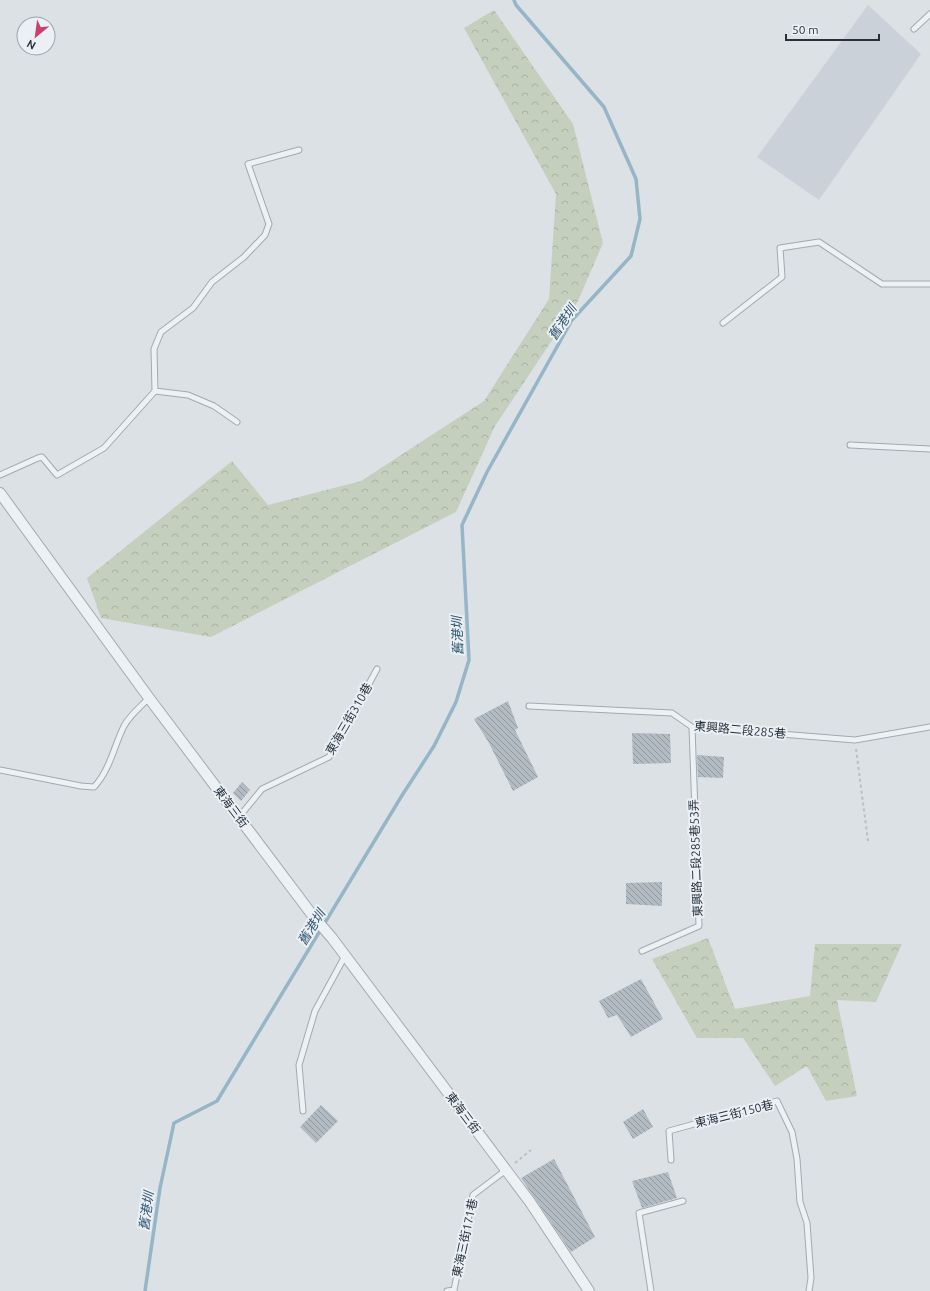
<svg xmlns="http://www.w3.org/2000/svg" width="930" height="1291" font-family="Ubuntu,'Noto Sans TC',sans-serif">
	<defs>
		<pattern id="forest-crowns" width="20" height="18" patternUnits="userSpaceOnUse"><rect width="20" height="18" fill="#c4d0bd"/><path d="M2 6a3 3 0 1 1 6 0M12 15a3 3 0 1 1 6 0" fill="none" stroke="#a8b3a3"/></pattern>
		<pattern id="building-back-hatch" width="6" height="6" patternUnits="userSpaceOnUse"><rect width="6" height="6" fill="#b3bbc2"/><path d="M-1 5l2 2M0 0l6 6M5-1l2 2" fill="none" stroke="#91999f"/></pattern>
	</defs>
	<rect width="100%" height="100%" fill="#dce1e6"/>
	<path fill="#cad1d8" d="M868,5L921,54L819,200L757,157Z"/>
	<path fill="url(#forest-crowns)" d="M494,10L573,124L603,243L578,301L495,426L456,512L211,637L101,618L87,578L232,461L268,505L361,481L484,401L549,299L556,194L464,28Z
		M708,938L735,1009L810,996L815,944H902L876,1002L837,1000L857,1096L826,1101L807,1066L775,1086L743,1038H697L652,959Z"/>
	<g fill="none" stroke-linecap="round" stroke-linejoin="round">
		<path stroke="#96b5c6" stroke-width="3.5" d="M145,1291L160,1188L174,1123L217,1101L401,797L434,746L456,702L469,660L462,525L487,472L572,320L631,256L640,219L636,179L604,107L516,5L514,0"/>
	</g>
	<path fill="url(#building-back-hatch)" d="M508,701L518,728L515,730L538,777L513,791L489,743L474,719Z
		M632,733L670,734L671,763L633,764Z
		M697,755L724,757L723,778L698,777Z
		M242,782L250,790L241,801L233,793Z
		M662,882V906L626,904V883Z
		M641,979L663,1019L631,1037L617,1015L608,1018L599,1001Z
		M321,1105L338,1121L316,1143L300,1127Z
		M643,1109L653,1127L633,1139L623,1122Z
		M554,1159L595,1237L571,1252L521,1178Z
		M668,1172L677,1198L642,1208L632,1181Z"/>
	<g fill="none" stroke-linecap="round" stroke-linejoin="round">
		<defs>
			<path id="service" d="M914,29L930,14
				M723,323L782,277L780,248L819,242L882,284H930
				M155,391L188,395L214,406L237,422
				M850,445L930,449
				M0,475L38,458L42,457L57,475L104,448L155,391L154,349L161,332L193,308L212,282L244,257L265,235L269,224L248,164L299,150
				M529,706L672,713L692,727L855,740L930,727
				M0,770L81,786L94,787C110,770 114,746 124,726C130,715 140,707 149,698
				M239,817L262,789L329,757L377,669
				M642,951L699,926L692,727
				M303,1111L299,1065L315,1011L345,956
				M671,1160L669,1131L777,1101L792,1132L797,1159L800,1202L807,1223L811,1278L809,1291
				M447,1291L454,1290L473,1195L506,1170
				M651,1291L639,1213L683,1201"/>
			<path id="minor" d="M0,493L149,698L313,916L332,938L530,1202L589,1291"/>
		</defs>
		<use href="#service" stroke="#a2a9b0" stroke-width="7"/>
		<use href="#minor" stroke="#a2a9b0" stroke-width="12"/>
		<path stroke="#babfc4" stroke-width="2" stroke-dasharray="3 3" stroke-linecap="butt" d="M856,749L868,841
			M515,1163L531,1150"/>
		<use href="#service" stroke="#eef1f4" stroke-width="5"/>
		<use href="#minor" stroke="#eef1f4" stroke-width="10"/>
	</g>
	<g text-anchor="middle" stroke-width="4" stroke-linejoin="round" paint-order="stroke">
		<g font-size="12" fill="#26313c" stroke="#ebf0f4">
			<text transform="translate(349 719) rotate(-60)" y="4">東海三街310巷</text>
			<text transform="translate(740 730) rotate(5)" y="4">東興路二段285巷</text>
			<text transform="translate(231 807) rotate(53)" y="4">東海三街</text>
			<text transform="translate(696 858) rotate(-92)" y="4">東興路二段285巷53弄</text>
			<text transform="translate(463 1113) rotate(53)" y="4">東海三街</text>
			<text transform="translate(734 1114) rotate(-14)" y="4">東海三街150巷</text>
			<text transform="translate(465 1238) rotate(-78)" y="4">東海三街171巷</text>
		</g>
		<g font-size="13" font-style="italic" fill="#30566f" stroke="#ebf0f4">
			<text transform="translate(562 322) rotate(-56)" y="5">舊港圳</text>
			<text transform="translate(457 636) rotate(-92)" y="5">舊港圳</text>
			<text transform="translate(311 927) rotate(-58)" y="5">舊港圳</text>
			<text transform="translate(146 1211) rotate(-82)" y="5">舊港圳</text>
		</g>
	</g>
	<g transform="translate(36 36) rotate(209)"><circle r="19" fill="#ebf0f4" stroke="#9ca4aa"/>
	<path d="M0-3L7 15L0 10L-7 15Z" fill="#cc3f6a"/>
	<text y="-6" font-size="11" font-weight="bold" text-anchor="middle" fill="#26313c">N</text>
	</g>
	<path d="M786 34v6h93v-6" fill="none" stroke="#26313c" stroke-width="2"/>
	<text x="792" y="34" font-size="12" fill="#26313c" stroke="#ebf0f4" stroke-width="3" paint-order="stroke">50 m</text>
</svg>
